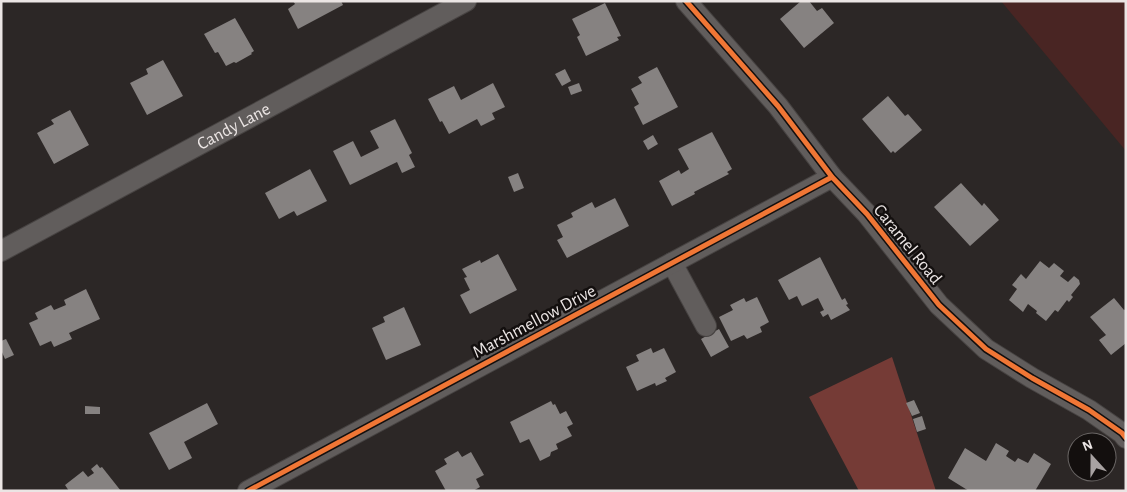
<svg xmlns="http://www.w3.org/2000/svg" width="1127" height="492" font-family="'Alegreya Sans',sans-serif">
	<rect width="100%" height="100%" fill="#2c2726"/>
	<path fill="#492523" d="M1001,1H1126V151Z"/>
	<path fill="#753b36" d="M892,357L936,491H859L809,397Z"/>
	<path fill="#868281" d="M293,1H341L343,5L298,29L288,9L295,4Z
		M801,1H809L817,11L822,8L834,23L804,48L780,19Z
		M605,3L621,36L617,37L619,40L586,56L577,37L580,35L572,19Z
		M235,18L254,51L251,53L252,54L236,63L234,62L226,66L218,52L215,53L204,34Z
		M163,60L183,96L147,115L130,83L148,74L146,69Z
		M657,67L678,107L643,125L634,107L639,104L631,89L642,83L638,77Z
		M565,69L571,81L562,86L555,74Z
		M493,83L505,107L492,113L495,119L481,126L477,119L449,134L442,121L440,122L428,99L454,86L461,100Z
		M579,83L582,91L571,95L568,87Z
		M888,96L905,116L908,114L922,130L895,153L893,151L891,153L862,119Z
		M70,110L89,145L54,164L37,133L54,124L51,120Z
		M395,119L412,153L409,155L415,167L402,173L397,162L350,185L333,151L353,141L361,157L379,148L370,131Z
		M712,132L732,169L727,172L729,174L694,192L695,194L672,206L659,181L679,170L681,174L689,169L678,149Z
		M653,135L658,144L648,150L643,141Z
		M310,169L327,201L297,216L294,211L279,219L265,193Z
		M518,173L524,188L514,192L508,177Z
		M961,183L982,206L984,203L999,220L970,246L934,207Z
		M615,198L629,226L567,258L557,240L563,237L557,225L573,217L571,213L592,202L595,208Z
		M498,254L517,290L470,314L460,295L470,290L464,278L467,277L462,269L480,260L481,263Z
		M820,257L842,300L845,298L848,304L846,305L850,310L831,320L828,314L823,317L820,312L824,310L818,298L802,306L797,296L789,300L778,280Z
		M1040,261L1049,268L1054,263L1064,271L1060,276L1068,282L1074,276L1079,280L1080,284L1071,295L1073,297L1069,302L1067,300L1058,312L1055,310L1046,321L1036,313L1037,311L1028,304L1023,312L1009,300L1017,289L1012,285L1021,274L1026,279Z
		M86,289L100,319L69,333L72,339L54,347L51,341L40,346L29,323L38,319L35,313L51,305L54,310L66,305L64,300Z
		M757,297L769,322L760,327L762,332L747,339L744,335L731,341L719,317L733,310L730,305L744,298L746,302Z
		M1114,298L1124,310L1126,309V343L1111,355L1099,340L1106,335L1090,317Z
		M404,307L421,345L386,360L372,328L385,322L383,317Z
		M719,329L729,347L711,357L701,339Z
		M6,339L14,355L5,359L1,350V341Z
		M651,348L653,353L664,348L676,372L665,378L667,381L656,386L655,383L637,391L626,367L639,361L636,355Z
		M914,400L920,413L912,416L906,403Z
		M551,401L553,405L555,404L560,414L566,411L573,424L567,427L572,436L556,444L558,449L551,452L550,456L540,461L529,439L520,443L510,422Z
		M207,403L218,424L184,442L192,458L169,470L149,433Z
		M85,406L100,407V414H85Z
		M922,416L926,429L917,432L913,419Z
		M996,443L1009,451L1006,456L1015,462L1018,458L1028,463L1034,453L1051,464L1035,491H969L948,478L965,448L986,461Z
		M458,451L462,457L471,452L484,475L476,479L480,487L473,491H446L435,471L447,464L444,459Z
		M97,464L100,468L102,467L121,491H69L65,485L83,471L88,477L94,473L91,469Z"/>
	<g fill="none" stroke-linecap="round" stroke-linejoin="round">
		<defs>
			<g id="minor">
				<path d="M686,1L778,106L832,177L867,214L939,305L986,349L1032,378L1089,410L1122,433L1126,438"/>
				<path id="s1" d="M1,251L466,1"/>
				<path d="M672,263L706,326"/>
				<path d="M248,491L832,177"/>
			</g>
		</defs>
		<use href="#minor" stroke="#474342" stroke-width="22"/>
		<use href="#minor" stroke="#615d5c" stroke-width="20"/>
		<defs>
			<path id="cycleway" d="M686,1L778,106L832,177L867,214L939,305L986,349L1032,378L1089,410L1122,433L1126,438
				M248,491L832,177"/>
		</defs>
		<use href="#cycleway" stroke="#130f0e" stroke-width="8"/>
		<use href="#cycleway" stroke="#f07635" stroke-width="5"/>
	</g>
	<g text-anchor="middle" stroke-width="5" stroke-linejoin="round" paint-order="stroke">
		<g font-size="18" fill="#ebe5e4" stroke="#130f0e">
			<text dy="6" stroke="none"><textPath href="#s1" startOffset="264">Candy Lane</textPath></text>
			<text transform="translate(908 244) rotate(51)" y="6">Caramel Road</text>
			<text transform="translate(534 321) rotate(-28)" y="6">Marshmellow Drive</text>
		</g>
	</g>
	<rect width="1127" height="492" fill="none" stroke="#ebe5e4" stroke-width="5"/>
	<g transform="translate(1092 457) rotate(339)"><circle r="24" fill="#130f0e" stroke="#696564"/>
	<path d="M0-4L9 19L0 12L-9 19Z" fill="#a8a2a2"/>
	<text y="-8" font-size="14" font-weight="bold" text-anchor="middle" fill="#ebe5e4">N</text>
	</g>
</svg>
